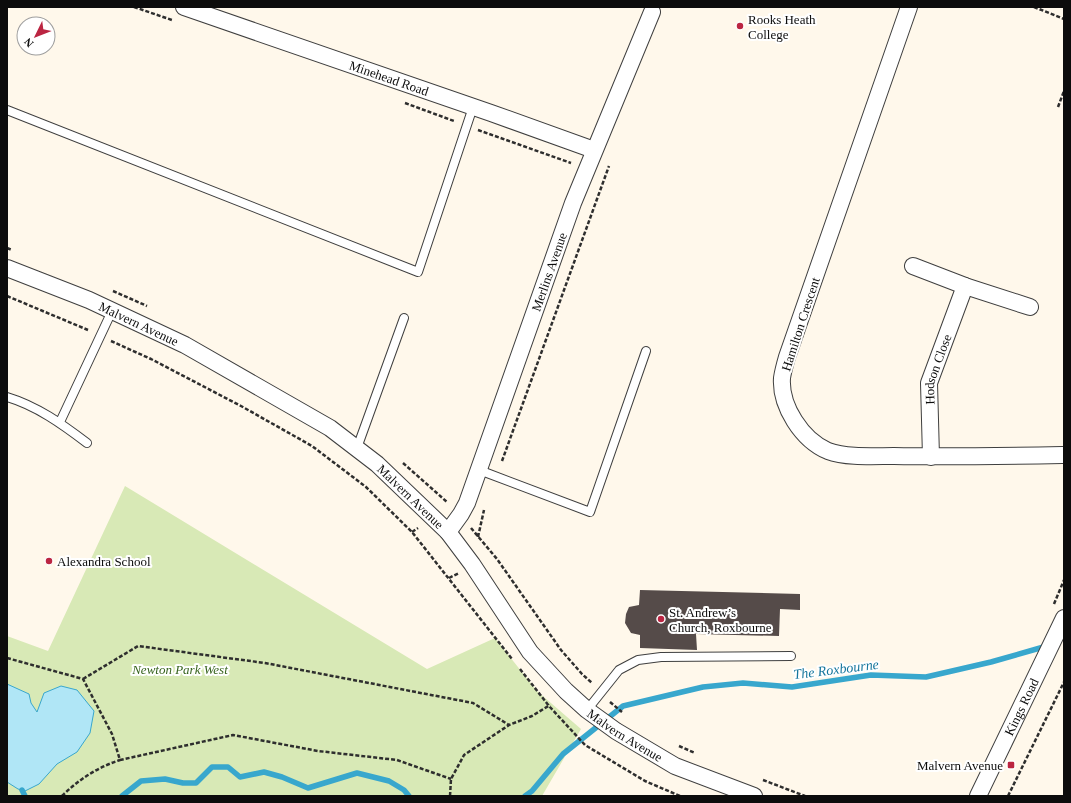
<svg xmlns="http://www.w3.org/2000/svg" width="1071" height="803" font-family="Georgia,serif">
	<rect width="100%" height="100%" fill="#fff8eb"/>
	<path fill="#d8e9b6" d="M125,486L427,669L495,638L537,691L581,729L542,796H7V636L48,651Z"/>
	<path fill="#b0e6f6" stroke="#38a7cd" d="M7,684L29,694L31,703L37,712L44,693L61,686L77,690L94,711L90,733L77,752L57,764L39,784L25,791L18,789L7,782Z"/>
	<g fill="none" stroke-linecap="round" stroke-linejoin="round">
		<path stroke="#38a7cd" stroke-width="5.5" d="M22,790L25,796
			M122,796L141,781L165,779L183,783H196L212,767H228L240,777L264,772L282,777L308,788L357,773L389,781L404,790L409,796
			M525,796L532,791L563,754L623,706L703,687L743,683L792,687L871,675L926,677L991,662L1047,646"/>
	</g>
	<path fill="#554b49" d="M640,590L800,594V610L780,609L779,636L696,634L697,650L640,648V635L631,633L625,623L626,614L629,607L639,605Z"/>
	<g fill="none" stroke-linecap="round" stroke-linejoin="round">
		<defs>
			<path id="lane" d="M7,110L418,272L473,107
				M7,397C37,406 62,424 87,443
				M60,422L112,311
				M357,448L404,318
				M479,470L590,512L646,351
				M587,710L619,670L638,660L661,657L791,656"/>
			<g id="street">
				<path id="s1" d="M184,7L491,113L594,150"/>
				<path d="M909,7L787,357C785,364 783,371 782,378C780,406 802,440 828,451C847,458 874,456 894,456C951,457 1007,456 1064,455"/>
				<path d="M913,266L965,286L1030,307"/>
				<path id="s2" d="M7,268L89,300L185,345L330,428L377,464L448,532L472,564L530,652L566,691L587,710L616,731L675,766L754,796"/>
				<path id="s3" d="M931,457L929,383L965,286"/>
				<path id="s4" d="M448,532L461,514L467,503L573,203L652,12"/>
				<path id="s5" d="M978,796L1064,618"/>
			</g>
		</defs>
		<use href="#lane" stroke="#3f3f3f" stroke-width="10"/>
		<use href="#street" stroke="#3f3f3f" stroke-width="18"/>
		<path stroke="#2e2e2e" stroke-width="2.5" stroke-dasharray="4 2" stroke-linecap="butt" d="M134,7L172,20
			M1034,7L1064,19
			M405,103L454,121
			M1058,107L1064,91
			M478,130L571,163
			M7,248L12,250
			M113,291L147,306
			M7,296L88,330
			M111,341L151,359L241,406L312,446L366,487L412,532L512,659
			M502,461L609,166
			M403,463L447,502
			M471,528L497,559L561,650L582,674L592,683
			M412,532L418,528
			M478,537L484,510
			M449,578L459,573
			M1054,604L1064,580
			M7,658L83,679L112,734L120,760L233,735L318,751L397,760L451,779
			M520,669L549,706L585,745L645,781L680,796
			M83,679L138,646L265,663L473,703L509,725
			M610,702L622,712
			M679,746L695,753
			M763,780L805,796
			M62,796C78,780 98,767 120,760
			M450,796L451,779L464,755L509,725L532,716L550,705
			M1008,796L1064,682"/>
		<use href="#lane" stroke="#fff" stroke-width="8"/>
		<use href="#street" stroke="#fff" stroke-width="16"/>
	</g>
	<g fill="#bb2542" stroke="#fff" stroke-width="1.5">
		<circle cx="740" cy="26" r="4"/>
		<circle cx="49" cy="561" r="4"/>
		<circle cx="661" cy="619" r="4"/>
		<rect x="1007" y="761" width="8" height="8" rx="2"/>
	</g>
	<g text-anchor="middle" stroke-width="4" stroke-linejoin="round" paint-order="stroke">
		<g font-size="13" fill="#0c0c0c" stroke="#fff" text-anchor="start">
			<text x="748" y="24">Rooks Heath<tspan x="748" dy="15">College</tspan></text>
			<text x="57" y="566">Alexandra School</text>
			<text x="669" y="617">St. Andrew’s<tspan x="669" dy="15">Church, Roxbourne</tspan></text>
			<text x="1003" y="770" text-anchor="end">Malvern Avenue</text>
		</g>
		<g font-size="13" fill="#0c0c0c" stroke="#fff">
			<text dy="5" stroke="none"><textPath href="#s1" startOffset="217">Minehead Road</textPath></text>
			<text dy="5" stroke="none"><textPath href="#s4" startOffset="280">Merlins Avenue</textPath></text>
			<text dy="5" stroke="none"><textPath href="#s2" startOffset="143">Malvern Avenue</textPath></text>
			<text transform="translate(800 324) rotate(-72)" y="5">Hamilton Crescent</text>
			<text dy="5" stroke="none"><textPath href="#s3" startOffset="89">Hodson Close</textPath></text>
			<text dy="5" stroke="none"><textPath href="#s2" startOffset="467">Malvern Avenue</textPath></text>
			<text dy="5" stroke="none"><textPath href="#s5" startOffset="99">Kings Road</textPath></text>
			<text dy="5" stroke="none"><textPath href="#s2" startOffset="791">Malvern Avenue</textPath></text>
		</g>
		<g font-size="13" font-style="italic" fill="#36631d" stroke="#fff">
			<text x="180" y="674">Newton Park West</text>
		</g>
		<g font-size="14" font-style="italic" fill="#16769d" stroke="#fff">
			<text transform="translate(836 669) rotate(-7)" y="5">The Roxbourne</text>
		</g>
	</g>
	<rect width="1071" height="803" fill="none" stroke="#0c0c0c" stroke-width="16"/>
	<g transform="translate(36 36) rotate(227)"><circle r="19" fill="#ffffff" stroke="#9e9e9e"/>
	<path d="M0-3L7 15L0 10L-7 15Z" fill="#bb2542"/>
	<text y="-6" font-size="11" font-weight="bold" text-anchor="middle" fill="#0c0c0c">N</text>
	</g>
</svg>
